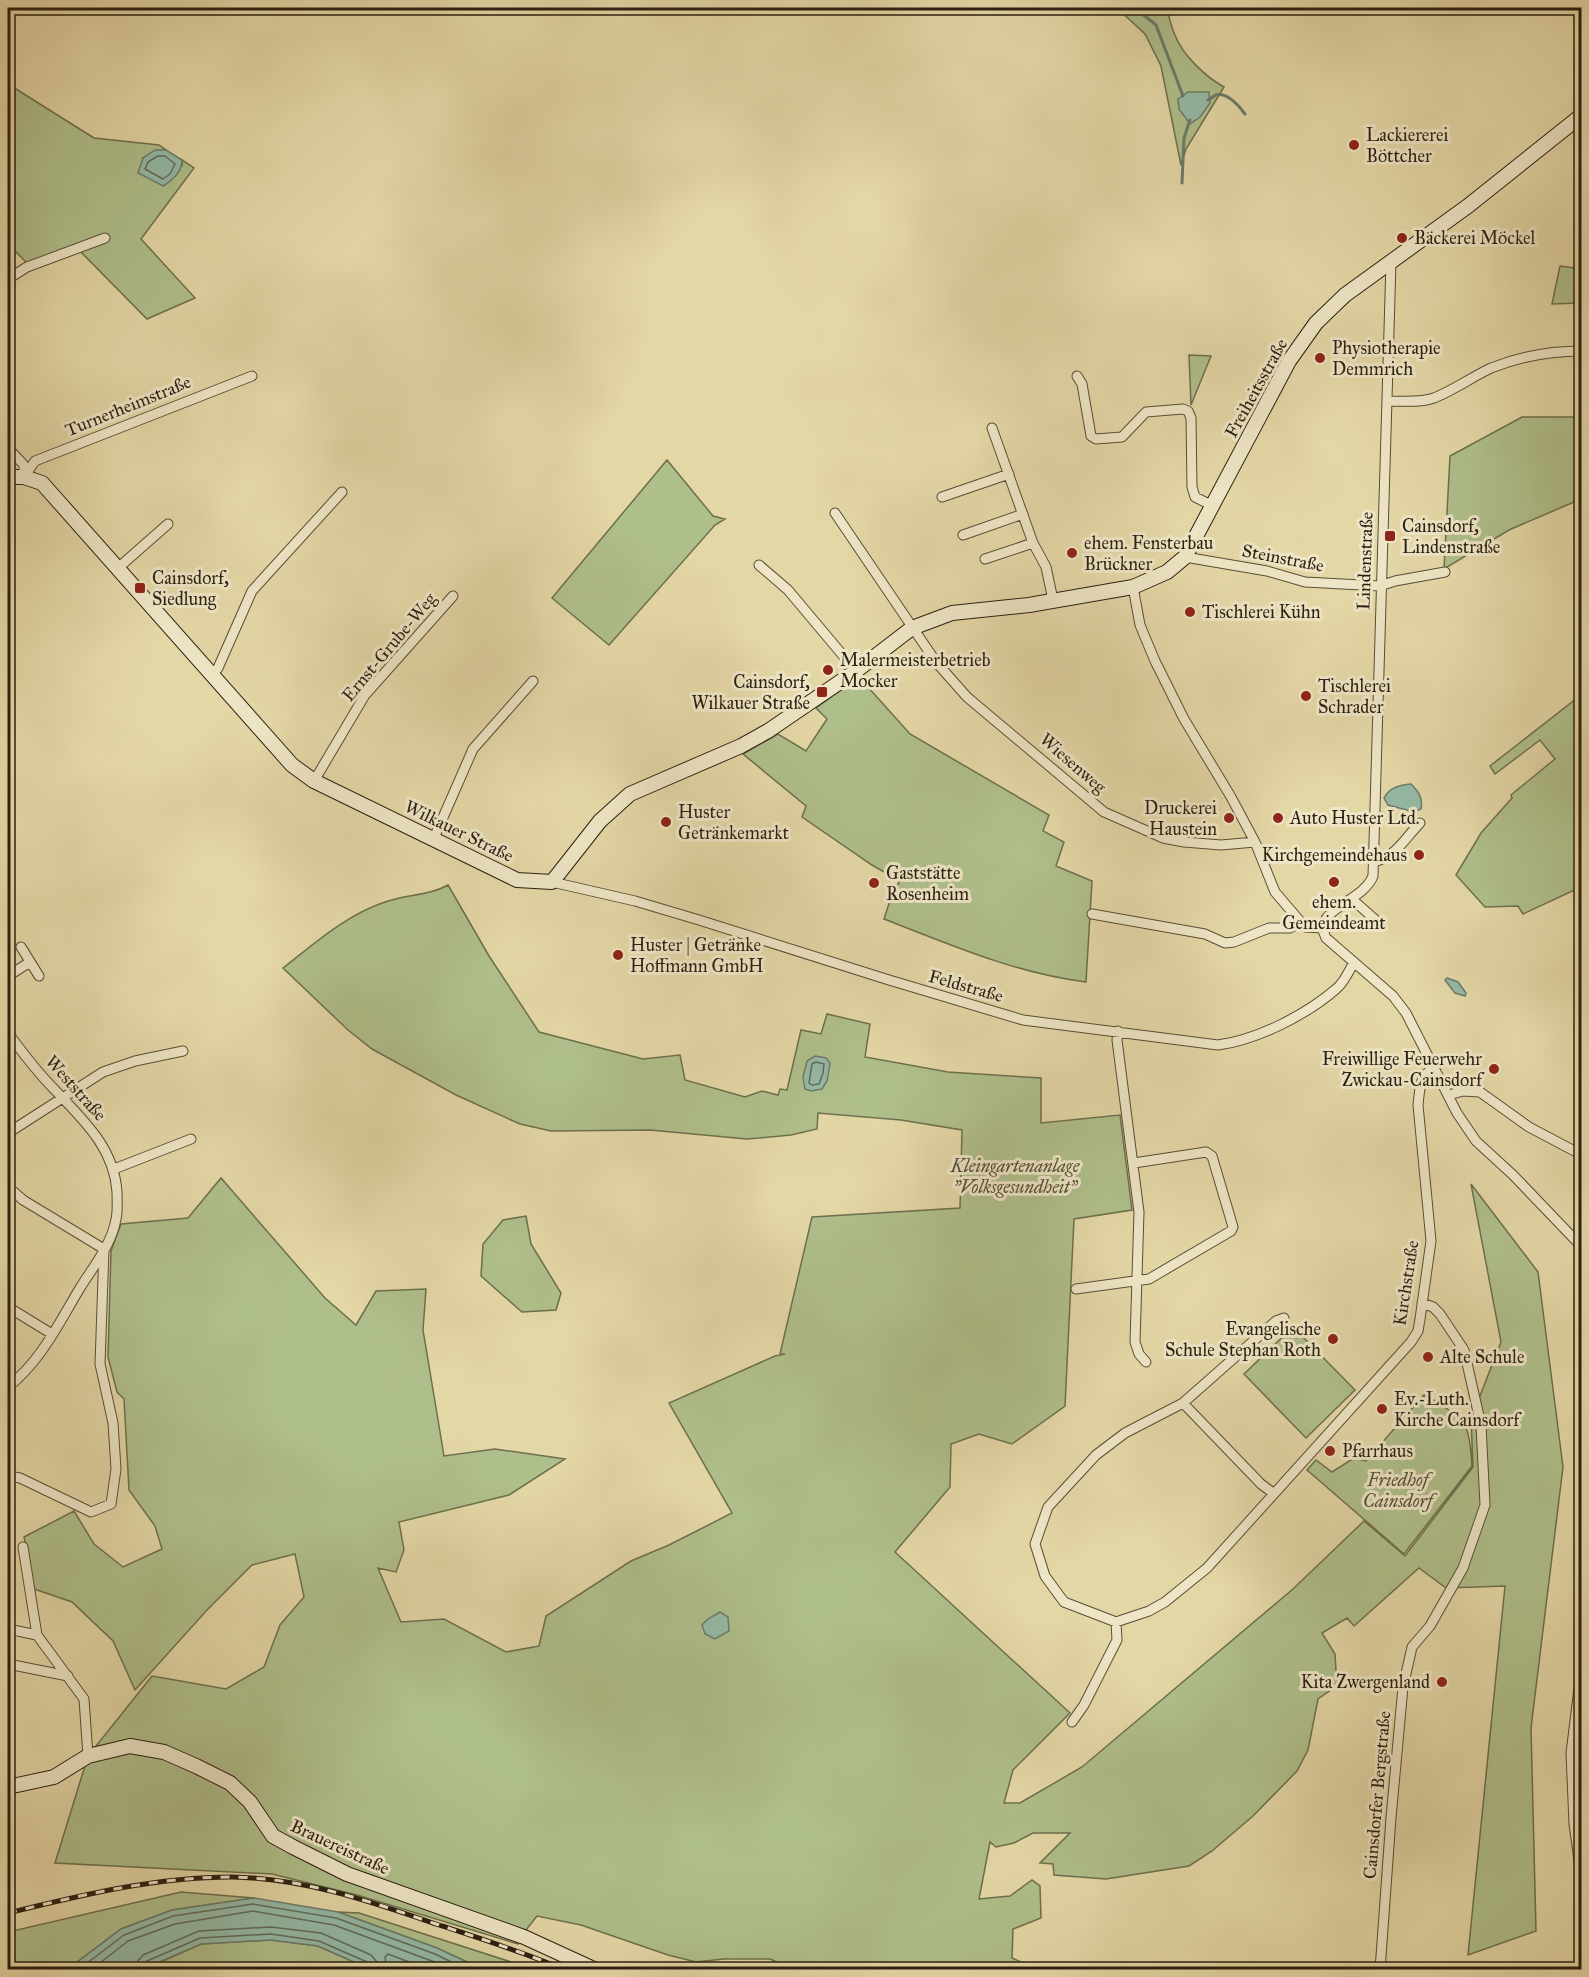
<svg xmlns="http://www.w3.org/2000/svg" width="1589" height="1977" font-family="'IM FELL Great Primer',serif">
	<rect width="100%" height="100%" fill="#e4d7a6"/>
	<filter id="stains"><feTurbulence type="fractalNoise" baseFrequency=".00333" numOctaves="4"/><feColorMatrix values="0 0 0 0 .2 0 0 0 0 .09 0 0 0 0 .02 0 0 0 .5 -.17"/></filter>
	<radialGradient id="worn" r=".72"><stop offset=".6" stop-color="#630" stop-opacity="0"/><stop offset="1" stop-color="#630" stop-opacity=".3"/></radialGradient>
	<path fill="#afbf8b" stroke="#6d6f4e" stroke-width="1.5" d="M1117,8H1167C1169,17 1171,27 1175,35C1183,56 1206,77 1224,87L1186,149L1181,165L1161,66L1145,34Z
		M8,84L94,138L159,145L166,150L155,151L143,158L182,166V160L194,168L141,239L195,298L147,319L74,245L28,264L8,244Z
		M1560,266L1581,269V303L1552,304Z
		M1189,355L1211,356L1191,405Z
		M1522,417H1581V499L1509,530L1444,569L1450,456Z
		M667,460L713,516L725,519L715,525L609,645L552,598Z
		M859,677L910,734L1049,815L1043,831L1064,842L1056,866L1092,881L1086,982C1015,973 951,945 884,919L892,894L900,881L872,865L802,817L806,806L743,754L778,734L806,751L827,719L816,708Z
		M1581,695V887L1523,914L1518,906L1485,907L1456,875L1481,833L1512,798L1511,795L1555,759L1540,740L1495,774L1490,766Z
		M448,885L489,956L539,1032L643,1059L680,1055L685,1080L745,1097L762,1091L778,1095L780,1089L787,1090L801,1030L821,1034L827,1014L870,1024L865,1057L948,1072L1041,1078V1123L1120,1115L1132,1210L1074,1219L1065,1406L1012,1444L979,1434L951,1444L950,1487L895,1552L1070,1713L1013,1770L1004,1803H1020L1082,1767L1293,1589L1364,1521L1405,1556L1473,1467L1471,1419L1501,1342L1471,1184L1538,1272L1563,1467L1531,1728L1536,1931L1468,1955L1505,1586L1446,1588L1419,1568L1354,1626L1347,1618L1322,1633L1335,1654L1336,1670L1341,1683L1318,1699L1308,1750L1297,1771L1253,1816L1212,1851L1189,1866L1106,1879L1054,1875L1053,1864L1040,1863L1070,1833H1033L1014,1843L996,1847L990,1842L979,1899L1010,1896L1032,1880L1040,1886L1041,1918L1013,1929L1012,1958L1037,1969L796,1970L770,1959H724L696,1962L668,1955L581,1925L537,1916L518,1940V1944L357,1895L272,1874L55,1863L88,1756L152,1676L226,1689L264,1667L280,1625L304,1597L295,1554L252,1565L207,1610L135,1690L113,1641L72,1602L34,1589L24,1537L74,1511L94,1544L123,1567L162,1549L155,1526L129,1490L124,1399L117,1392L108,1357L111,1251L121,1224L188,1218L221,1178L325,1298L356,1325L376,1291L426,1289L423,1330L444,1456L495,1449L565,1459L509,1495L399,1522L404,1550L396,1572L378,1568L401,1622L444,1619L506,1652L539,1646L546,1616L631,1561L669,1545L732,1513L669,1403L775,1356L785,1354H780L812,1217L960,1208L962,1130L901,1120L818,1113L817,1129L791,1135L747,1139L650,1130L551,1131L520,1124L456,1095L372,1049L348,1030L283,968C315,943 346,915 385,902C406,894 429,896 448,885Z
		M526,1216L531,1244L561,1293L556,1310L522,1312L481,1276L483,1244L503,1220Z
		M1293,1327L1355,1390L1306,1438L1244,1374Z
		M1424,1395C1436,1401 1461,1416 1466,1428C1471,1439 1471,1454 1472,1466L1404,1554L1307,1470L1316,1460L1332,1472L1354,1458L1366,1461Z
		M181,1892L254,1898L172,1910L121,1929L68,1969H8V1932Z
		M338,1912L359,1913L533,1969H482L437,1948Z
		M271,1940L318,1946L370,1969L143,1970L201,1944Z"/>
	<path fill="#95baa7" stroke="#6b7c6b" stroke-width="1.5" d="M1188,92H1209L1210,103L1200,117L1190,124L1179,109L1178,99Z
		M155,150H166L182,160C182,172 173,180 163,186L138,173L143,158Z
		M1411,784C1419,792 1423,798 1421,809L1414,812L1388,805L1384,798C1390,787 1400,785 1411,784Z
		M1447,978L1458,982L1466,993L1465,996L1455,993L1445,980Z
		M815,1056L826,1058L830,1063L827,1081L822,1089L811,1091L805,1089L803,1077L807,1061Z
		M720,1612L728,1617L729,1631L715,1639L705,1634L702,1625L708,1619Z
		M254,1898L338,1912L437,1948L482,1969H370L318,1946L271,1940L201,1944L143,1969H68L121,1929L172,1910Z"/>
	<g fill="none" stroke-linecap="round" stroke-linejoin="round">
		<path stroke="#606c5c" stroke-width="1.5" d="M158,156H165L175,164L170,174L163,179L145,169L148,162Z
			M816,1062L824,1064L823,1073L819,1084L812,1085L809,1083L812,1064Z
			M78,1970L124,1935L173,1916L253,1904L336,1918L435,1954L468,1970
			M91,1970L128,1941L175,1924L253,1911L334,1925L432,1961L451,1970
			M136,1970L137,1962L143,1955L199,1931L271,1927L321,1933L371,1955L377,1962L378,1970
			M143,1970L144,1965L147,1961L200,1938L271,1934L319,1941L367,1962L370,1970
			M387,1970L385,1957L388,1954L430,1970"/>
		<path stroke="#6b7c6b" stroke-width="3" d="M1135,8L1156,25L1183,96
			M1208,100C1211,99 1213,96 1216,95C1227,92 1239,106 1245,114
			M1182,183L1184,138L1190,120"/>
		<defs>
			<path id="street" d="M1575,8L1582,14
				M8,279L27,267L105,238
				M1077,376L1082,384L1091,436L1096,439L1122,437L1146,412L1183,409L1188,411L1191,418L1192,487L1195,497L1213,506
				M1388,401C1402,401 1420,403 1434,398C1454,390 1472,377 1491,368C1521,356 1550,351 1582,351
				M992,428L1033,543L1046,567L1053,600
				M8,448L24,465V477
				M24,477L35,461L252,376
				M942,497L1009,474
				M835,513L936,662L967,697L1104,812L1163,838L1184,842L1221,845L1255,842
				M963,535L1023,514
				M1185,557L1267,571L1305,582L1380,586L1395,581L1445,572
				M985,559L1033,543
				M759,565L788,590L856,671
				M118,568L168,524
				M1133,587L1140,625L1155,661L1184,719L1231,797L1255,842L1275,892L1305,927L1322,928
				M212,675L218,668L252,591L342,492
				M314,781L365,695L453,596
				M434,838L473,749L533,681
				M1373,862C1396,857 1405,838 1420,823
				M552,882L635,901L699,920L889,980L1023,1020L1218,1045C1257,1040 1306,1015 1336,989C1344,983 1349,971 1354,962
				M1352,899L1379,923
				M1092,914L1205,934L1225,943L1234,942L1269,928H1290L1301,922
				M1322,928C1326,906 1364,899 1373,876L1391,262
				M1322,928L1326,938L1393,996L1406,1013L1457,1113L1476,1141L1513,1175L1582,1247
				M21,947L39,976
				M8,976L30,962
				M1118,1031L1117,1040L1139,1212L1135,1342L1139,1354L1146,1362
				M8,1033C22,1052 37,1072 54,1089C83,1120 114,1147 117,1192C117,1201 118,1211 116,1219C112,1244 93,1267 80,1288C59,1323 41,1361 8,1387
				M1449,1095L1463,1091L1480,1092L1529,1127L1582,1155
				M8,1133L103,1072L135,1061L183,1051
				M114,1169L191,1139
				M8,1187L23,1200L104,1249
				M1076,1289L1149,1279L1231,1231L1233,1227L1212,1156L1206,1152L1134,1163
				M8,1307L52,1334
				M1183,1403L1276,1321L1284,1318
				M8,1476L20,1478L91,1512L111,1504L116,1469L113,1423L100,1364L104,1249
				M23,1547L37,1635L84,1699L88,1756
				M1116,1622L1064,1602L1045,1576L1035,1544L1048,1507L1096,1455L1125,1433L1183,1403L1261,1484L1273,1493
				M8,1629L37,1635
				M8,1664L68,1676
				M1582,1664L1571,1753L1574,1824L1582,1882
				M1072,1722L1084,1705L1117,1640L1116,1622L1149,1611L1165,1602L1207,1568L1411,1342L1418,1331L1420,1319L1431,1241L1418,1105C1420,1088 1419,1076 1435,1067
				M1380,1970L1391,1818L1403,1687L1412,1647L1430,1626L1463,1568L1485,1505L1481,1425L1464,1350L1440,1314L1433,1307L1422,1303
				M1552,1970L1560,1968L1569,1970"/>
			<path id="secondary" d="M8,477H24L42,483L292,765L314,781L517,880L552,882L600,821L630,794L741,746L768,731L856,671L912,628L952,613L1029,605L1133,587L1167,572L1185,557L1289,361L1316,323L1345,295L1468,206L1582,115
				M8,1787L54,1777L88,1756L130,1746L164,1752L196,1766L230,1783L250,1802L273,1836L293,1847L347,1874L524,1937L596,1970"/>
		</defs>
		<use href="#street" stroke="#594d36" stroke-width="11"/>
		<use href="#secondary" stroke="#2b1f11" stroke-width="16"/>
		<use href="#street" stroke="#ede5c5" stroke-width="9"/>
		<use href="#secondary" stroke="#ede5c5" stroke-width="14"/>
		<defs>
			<path id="rail" d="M8,1913C82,1895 155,1877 232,1877C303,1878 369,1901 436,1924C479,1938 523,1952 565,1970"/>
		</defs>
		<use href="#rail" stroke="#2b1f11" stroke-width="5"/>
		<use href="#rail" stroke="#ede5c5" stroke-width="3" stroke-dasharray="9" stroke-linecap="butt"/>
	</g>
	<g fill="#8f2418" stroke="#ede5c5" stroke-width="2">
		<circle cx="1354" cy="145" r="6"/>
		<circle cx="1402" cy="238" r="6"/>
		<circle cx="1320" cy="358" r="6"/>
		<rect x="1384" y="530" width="12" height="12" rx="3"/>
		<circle cx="1072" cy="553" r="6"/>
		<rect x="134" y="582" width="12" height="12" rx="3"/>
		<circle cx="1190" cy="612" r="6"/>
		<circle cx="828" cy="670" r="6"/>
		<rect x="816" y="686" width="12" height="12" rx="3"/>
		<circle cx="1306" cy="696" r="6"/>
		<circle cx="1229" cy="818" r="6"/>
		<circle cx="1278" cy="818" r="6"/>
		<circle cx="666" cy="822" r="6"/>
		<circle cx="1419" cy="855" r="6"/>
		<circle cx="1334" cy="882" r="6"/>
		<circle cx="874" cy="883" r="6"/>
		<circle cx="618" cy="955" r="6"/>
		<circle cx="1494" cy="1069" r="6"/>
		<circle cx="1333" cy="1339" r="6"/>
		<circle cx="1428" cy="1357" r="6"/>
		<circle cx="1382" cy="1409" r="6"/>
		<circle cx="1330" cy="1451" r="6"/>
		<circle cx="1442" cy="1682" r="6"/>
	</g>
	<g text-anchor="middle" stroke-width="6" stroke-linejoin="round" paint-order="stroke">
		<g font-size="18" fill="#2b1f11" stroke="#ede5c5" text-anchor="start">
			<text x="1366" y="141">Lackiererei<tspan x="1366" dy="21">Böttcher</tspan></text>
			<text x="1414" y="244">Bäckerei Möckel</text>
			<text x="1332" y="354">Physiotherapie<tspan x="1332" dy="21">Demmrich</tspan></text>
			<text x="1402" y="532">Cainsdorf,<tspan x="1402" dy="21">Lindenstraße</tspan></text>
			<text x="1084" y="549">ehem. Fensterbau<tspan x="1084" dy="21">Brückner</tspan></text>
			<text x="152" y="584">Cainsdorf,<tspan x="152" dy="21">Siedlung</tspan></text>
			<text x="1202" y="618">Tischlerei Kühn</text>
			<text x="840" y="666">Malermeisterbetrieb<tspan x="840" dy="21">Mocker</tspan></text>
			<text x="810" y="688" text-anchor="end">Cainsdorf,<tspan x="810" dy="21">Wilkauer Straße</tspan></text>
			<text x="1318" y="692">Tischlerei<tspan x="1318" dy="21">Schrader</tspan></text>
			<text x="1217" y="814" text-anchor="end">Druckerei<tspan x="1217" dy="21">Haustein</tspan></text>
			<text x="678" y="818">Huster<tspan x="678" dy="21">Getränkemarkt</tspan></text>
			<text x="1290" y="824">Auto Huster Ltd.</text>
			<text x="1407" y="861" text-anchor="end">Kirchgemeindehaus</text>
			<text x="886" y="879">Gaststätte<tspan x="886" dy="21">Rosenheim</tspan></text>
			<text x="1334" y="908" text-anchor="middle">ehem.<tspan x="1334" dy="21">Gemeindeamt</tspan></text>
			<text x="630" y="951">Huster | Getränke<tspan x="630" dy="21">Hoffmann GmbH</tspan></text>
			<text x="1482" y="1065" text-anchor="end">Freiwillige Feuerwehr<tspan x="1482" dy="21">Zwickau-Cainsdorf</tspan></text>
			<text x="1321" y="1335" text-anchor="end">Evangelische<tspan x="1321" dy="21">Schule Stephan Roth</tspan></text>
			<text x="1440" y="1363">Alte Schule</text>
			<text x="1394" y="1405">Ev.-Luth.<tspan x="1394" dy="21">Kirche Cainsdorf</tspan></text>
			<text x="1342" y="1457">Pfarrhaus</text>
			<text x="1430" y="1688" text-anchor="end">Kita Zwergenland</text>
		</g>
		<g font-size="18" fill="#2b1f11" stroke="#ede5c5">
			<text transform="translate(1256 388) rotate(-61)" y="6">Freiheitsstraße</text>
			<text transform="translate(128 406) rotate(-22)" y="6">Turnerheimstraße</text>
			<text transform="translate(1283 558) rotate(11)" y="6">Steinstraße</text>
			<text transform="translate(1365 561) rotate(-88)" y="6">Lindenstraße</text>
			<text transform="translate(389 647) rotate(-50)" y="6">Ernst-Grube-Weg</text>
			<text transform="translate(1073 763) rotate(41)" y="6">Wiesenweg</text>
			<text transform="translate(459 831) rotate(26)" y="6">Wilkauer Straße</text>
			<text transform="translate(966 986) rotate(16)" y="6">Feldstraße</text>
			<text transform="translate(76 1088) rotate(48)" y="6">Weststraße</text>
			<text transform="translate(1406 1283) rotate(-81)" y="6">Kirchstraße</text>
			<text transform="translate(1377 1795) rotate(-85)" y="6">Cainsdorfer Bergstraße</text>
			<text transform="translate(340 1847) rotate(25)" y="6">Brauereistraße</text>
		</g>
		<g font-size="18" font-style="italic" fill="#534f36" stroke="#ede5c5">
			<text x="1015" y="1172">Kleingartenanlage<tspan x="1015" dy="21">"Volksgesundheit"</tspan></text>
			<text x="1398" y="1486">Friedhof<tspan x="1398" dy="21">Cainsdorf</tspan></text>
		</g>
	</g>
	<rect width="1589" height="1977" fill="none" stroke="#e4d7a6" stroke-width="30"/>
	<rect x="9" y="9" width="1571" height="1959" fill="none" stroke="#2b1f11" stroke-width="3"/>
	<rect x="15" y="15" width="1559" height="1947" fill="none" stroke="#2b1f11" stroke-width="1.5"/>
	<rect width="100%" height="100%" filter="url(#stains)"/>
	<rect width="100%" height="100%" fill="url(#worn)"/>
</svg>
